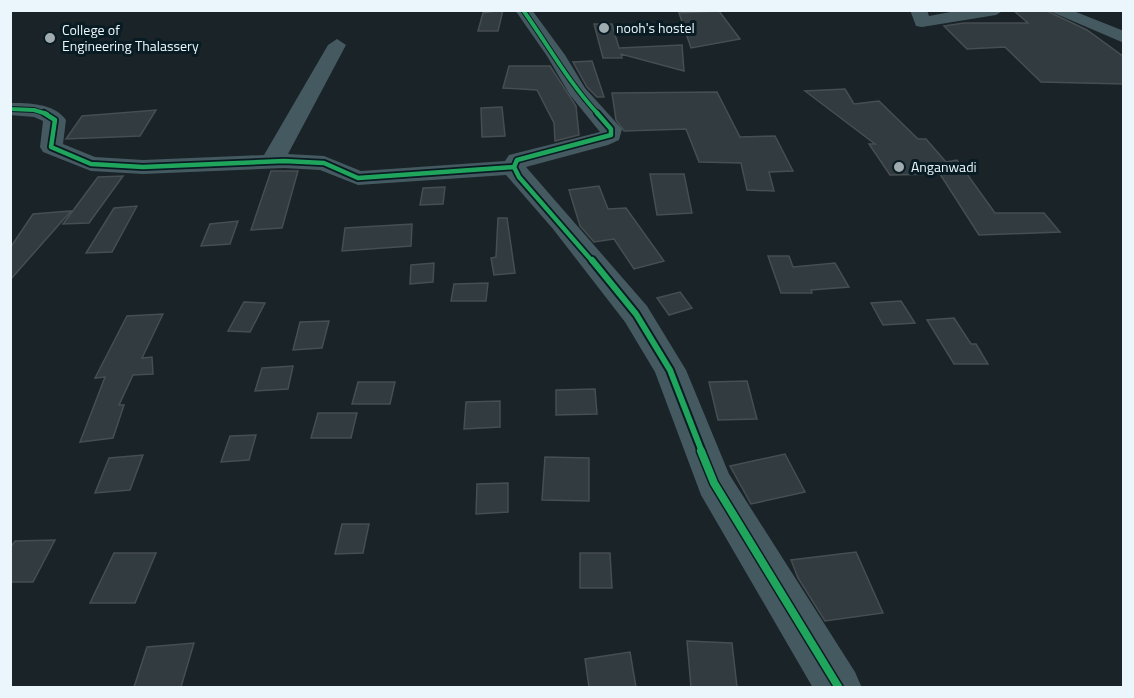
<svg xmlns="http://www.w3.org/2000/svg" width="1134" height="698" font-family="'Titillium Web',sans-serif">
	<rect width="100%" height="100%" fill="#192328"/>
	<path fill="#323b3f" stroke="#464e52" stroke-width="1.5" d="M503,10L498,31H478L483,13Z
		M1013,10H1045L1087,30L1124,57V84L1041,82L1005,47L967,49L944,26L964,23H1028Z
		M719,11L740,39L691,48L679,13Z
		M594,24H612L619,48L682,45L684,71L621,54L622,58H603Z
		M592,61L604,97H597L587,87L573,62Z
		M509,66H550L576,106L579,135L555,141L554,123L537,90L503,88Z
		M845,89L854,104L879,101L918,139H926L946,162L957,160L995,213H1044L1060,232L979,235L940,174L890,175L869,144H875L805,91Z
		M717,92L740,137L775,136L793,171L769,172L774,191L747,190L741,163L699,162L686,129L624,131L616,120L612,93Z
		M502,107L505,136L482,137L481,108Z
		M156,110L140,136L66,139L82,116Z
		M271,171H298L282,228L251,230Z
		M650,174H684L692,213L657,215Z
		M123,176L89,223L63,224L98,177Z
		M599,186L608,209L626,208L664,261L634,269L614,239L594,242L580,226L569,190Z
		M445,187L443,204L420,205L423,188Z
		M137,206L112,252L86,253L114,208Z
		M71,211L10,280V248L33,214Z
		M498,218H507L515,273L494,275L491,258L496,257Z
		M238,221L230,244L201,246L210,224Z
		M412,224L411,246L342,251L345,228Z
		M768,256H789L793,267L835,263L849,287L811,290L812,293H781Z
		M434,263L433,282L410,284L411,265Z
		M488,283L486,301H451L454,284Z
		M680,292L692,308L669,315L657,298Z
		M901,301L915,323L883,325L871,303Z
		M244,302L265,303L250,332L228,331Z
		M163,314L142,358L152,357L153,374L133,375L119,405H124L113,438L80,442L105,377L95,378L127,316Z
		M954,318L971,344H976L988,364H954L927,320Z
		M329,321L322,348L293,350L300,322Z
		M293,366L288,389L255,391L262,368Z
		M747,381L757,419L718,420L709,382Z
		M358,382H395L390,404H352Z
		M595,389L597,414L556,415V390Z
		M500,401V427L464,429L466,402Z
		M318,413H357L351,438H311Z
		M256,435L249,460L221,462L230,436Z
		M785,454L805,492L751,504L730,466Z
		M143,455L130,490L95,493L109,458Z
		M545,457L589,458V501L542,500Z
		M508,483V512L476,514L477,484Z
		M342,524H369L363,553L335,554Z
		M55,540L33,582H10V548L15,541Z
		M856,552L883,613L825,621L798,578L791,560Z
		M114,553H156L135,603H90Z
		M580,553H610L612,588H580Z
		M687,641L732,643L737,687H691Z
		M194,643L181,687H134L147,647Z
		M630,652L636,687H589L585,659Z"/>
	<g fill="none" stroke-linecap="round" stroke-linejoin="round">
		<path fill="#455960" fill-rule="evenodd" d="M515,10H532L565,55L585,88L622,129L619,140L608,145L526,167L647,306L686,370L729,474L855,672L862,688H813L701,495L655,372L625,322L553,229L506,175L358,185L320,170L284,168L143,174L91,171L43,152L40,147L43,121L34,117L10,115V103C29,103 54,103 66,120L63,144L95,157L143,160L264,155L328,45L337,39L346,45L288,154L324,156L361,171L505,161L509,155L600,132L570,95L547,56Z
			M910,10H927L929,16L961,10H1004L996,15L922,27L916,26Z
			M1047,10H1071L1124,31V43Z"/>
		<defs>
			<path id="cycleway-far3" d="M523,10C548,45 569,83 598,114
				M10,109L34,110L47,114"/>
			<path id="cycleway-far2" d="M44,113L55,120L51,147L91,164L143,167L284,161L324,163L358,178L514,167
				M593,262L519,177L514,167L517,160L611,135V129L597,113"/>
			<path id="cycleway-far1" d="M592,260L636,314L670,370L702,452"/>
			<path id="cycleway" d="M701,451L714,483L839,688"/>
		</defs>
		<use href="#cycleway-far3" stroke="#091c24" stroke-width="6"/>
		<use href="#cycleway-far2" stroke="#091c24" stroke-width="8"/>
		<use href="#cycleway-far1" stroke="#091c24" stroke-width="10"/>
		<use href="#cycleway" stroke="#091c24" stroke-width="11"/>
		<use href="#cycleway-far3" stroke="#20a55d" stroke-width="4"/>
		<use href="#cycleway-far2" stroke="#20a55d" stroke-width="4.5"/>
		<use href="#cycleway-far1" stroke="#20a55d" stroke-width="6"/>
		<use href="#cycleway" stroke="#20a55d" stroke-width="8"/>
	</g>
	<g fill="#a1acb1" stroke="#091c24" stroke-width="2">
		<circle cx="604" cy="28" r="6"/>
		<circle cx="50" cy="38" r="6"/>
		<circle cx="899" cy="167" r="6"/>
	</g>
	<g text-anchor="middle" stroke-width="6" stroke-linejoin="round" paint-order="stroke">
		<g font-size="14" fill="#eaf6fb" stroke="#091c24" text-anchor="start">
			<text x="616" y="33">nooh's hostel</text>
			<text x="62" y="35">College of<tspan x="62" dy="16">Engineering Thalassery</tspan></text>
			<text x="911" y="172">Anganwadi</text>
		</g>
	</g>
	<rect width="1134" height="698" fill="none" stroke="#eaf6fb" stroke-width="24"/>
</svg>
